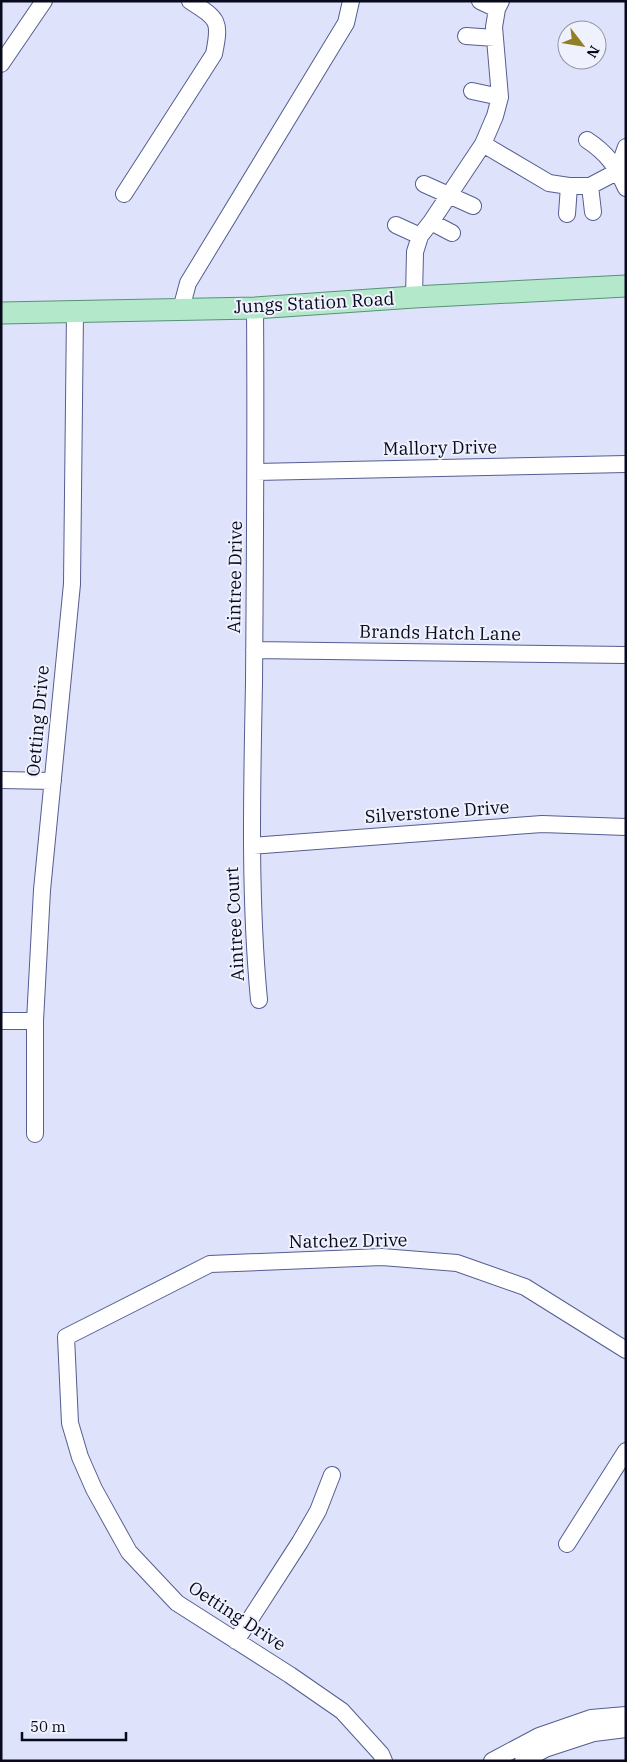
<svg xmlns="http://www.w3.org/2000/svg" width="627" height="1762" font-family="'IBM Plex Serif',serif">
	<rect width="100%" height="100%" fill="#dee3fb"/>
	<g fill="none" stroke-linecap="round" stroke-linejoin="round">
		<defs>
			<path id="minor" d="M480,1L497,9
				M466,36L495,38
				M1,64L44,1
				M472,91L500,97
				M587,140C607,153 616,166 626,188
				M483,144L549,183L569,186H590L626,167
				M618,170L626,147
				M424,184L473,206
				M590,186L593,212
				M124,194L214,54C221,20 218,19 190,1
				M567,214L569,186
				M431,222L452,233
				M396,225L420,236
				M414,297L415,252L420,236L431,222L483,144L495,116L500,97L494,27L497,9L501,1
				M255,308C256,433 255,558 254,683C252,788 249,894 259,1000
				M181,309L188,283L346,23L351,1
				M256,472L626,464
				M254,650L626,655
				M1,780L53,781
				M252,846L542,824L626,827
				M1,1021H35
				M35,1134V1021L42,890L72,584L75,312
				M567,1544L626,1451
				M236,1641L300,1542L318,1511L332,1475
				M384,1761L381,1754L342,1711L290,1675L177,1603L129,1552L94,1489L80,1457L70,1423L66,1337L210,1264L382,1257L457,1263L525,1287L626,1350
				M492,1761L539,1736L591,1718L626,1715
				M523,1761L545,1749L594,1733L626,1729"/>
			<path id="major" d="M1,313L255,308L414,297L626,286"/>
		</defs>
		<use href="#minor" stroke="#565d91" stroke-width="18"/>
		<use href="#major" stroke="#579276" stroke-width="23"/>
		<use href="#minor" stroke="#fff" stroke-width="16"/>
		<use href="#major" stroke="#b3e9ca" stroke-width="21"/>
	</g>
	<g text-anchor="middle" stroke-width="4" stroke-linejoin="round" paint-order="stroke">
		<g font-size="18" fill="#08091d" stroke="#eff1fd">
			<text transform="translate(314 303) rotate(-3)" y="6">Jungs Station Road</text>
			<text transform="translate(440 448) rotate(-1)" y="6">Mallory Drive</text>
			<text transform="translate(235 577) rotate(-89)" y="6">Aintree Drive</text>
			<text transform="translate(440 633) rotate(1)" y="6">Brands Hatch Lane</text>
			<text transform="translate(38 721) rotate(-85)" y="6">Oetting Drive</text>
			<text transform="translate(437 812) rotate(-4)" y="6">Silverstone Drive</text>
			<text transform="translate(235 924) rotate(-93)" y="6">Aintree Court</text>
			<text transform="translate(348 1241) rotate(-1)" y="6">Natchez Drive</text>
			<text transform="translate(237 1616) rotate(33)" y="6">Oetting Drive</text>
		</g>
	</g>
	<rect width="627" height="1762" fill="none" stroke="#08091d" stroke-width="5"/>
	<g transform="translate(582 45) rotate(121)"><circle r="24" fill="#eff1fd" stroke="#9394a3"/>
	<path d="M0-4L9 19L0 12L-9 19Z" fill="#917e25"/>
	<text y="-8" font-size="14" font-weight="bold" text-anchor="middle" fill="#08091d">N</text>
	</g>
	<path d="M22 1732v8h104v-8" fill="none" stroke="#08091d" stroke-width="2.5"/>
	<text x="30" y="1732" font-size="15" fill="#08091d" stroke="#eff1fd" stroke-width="4" paint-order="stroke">50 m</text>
</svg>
